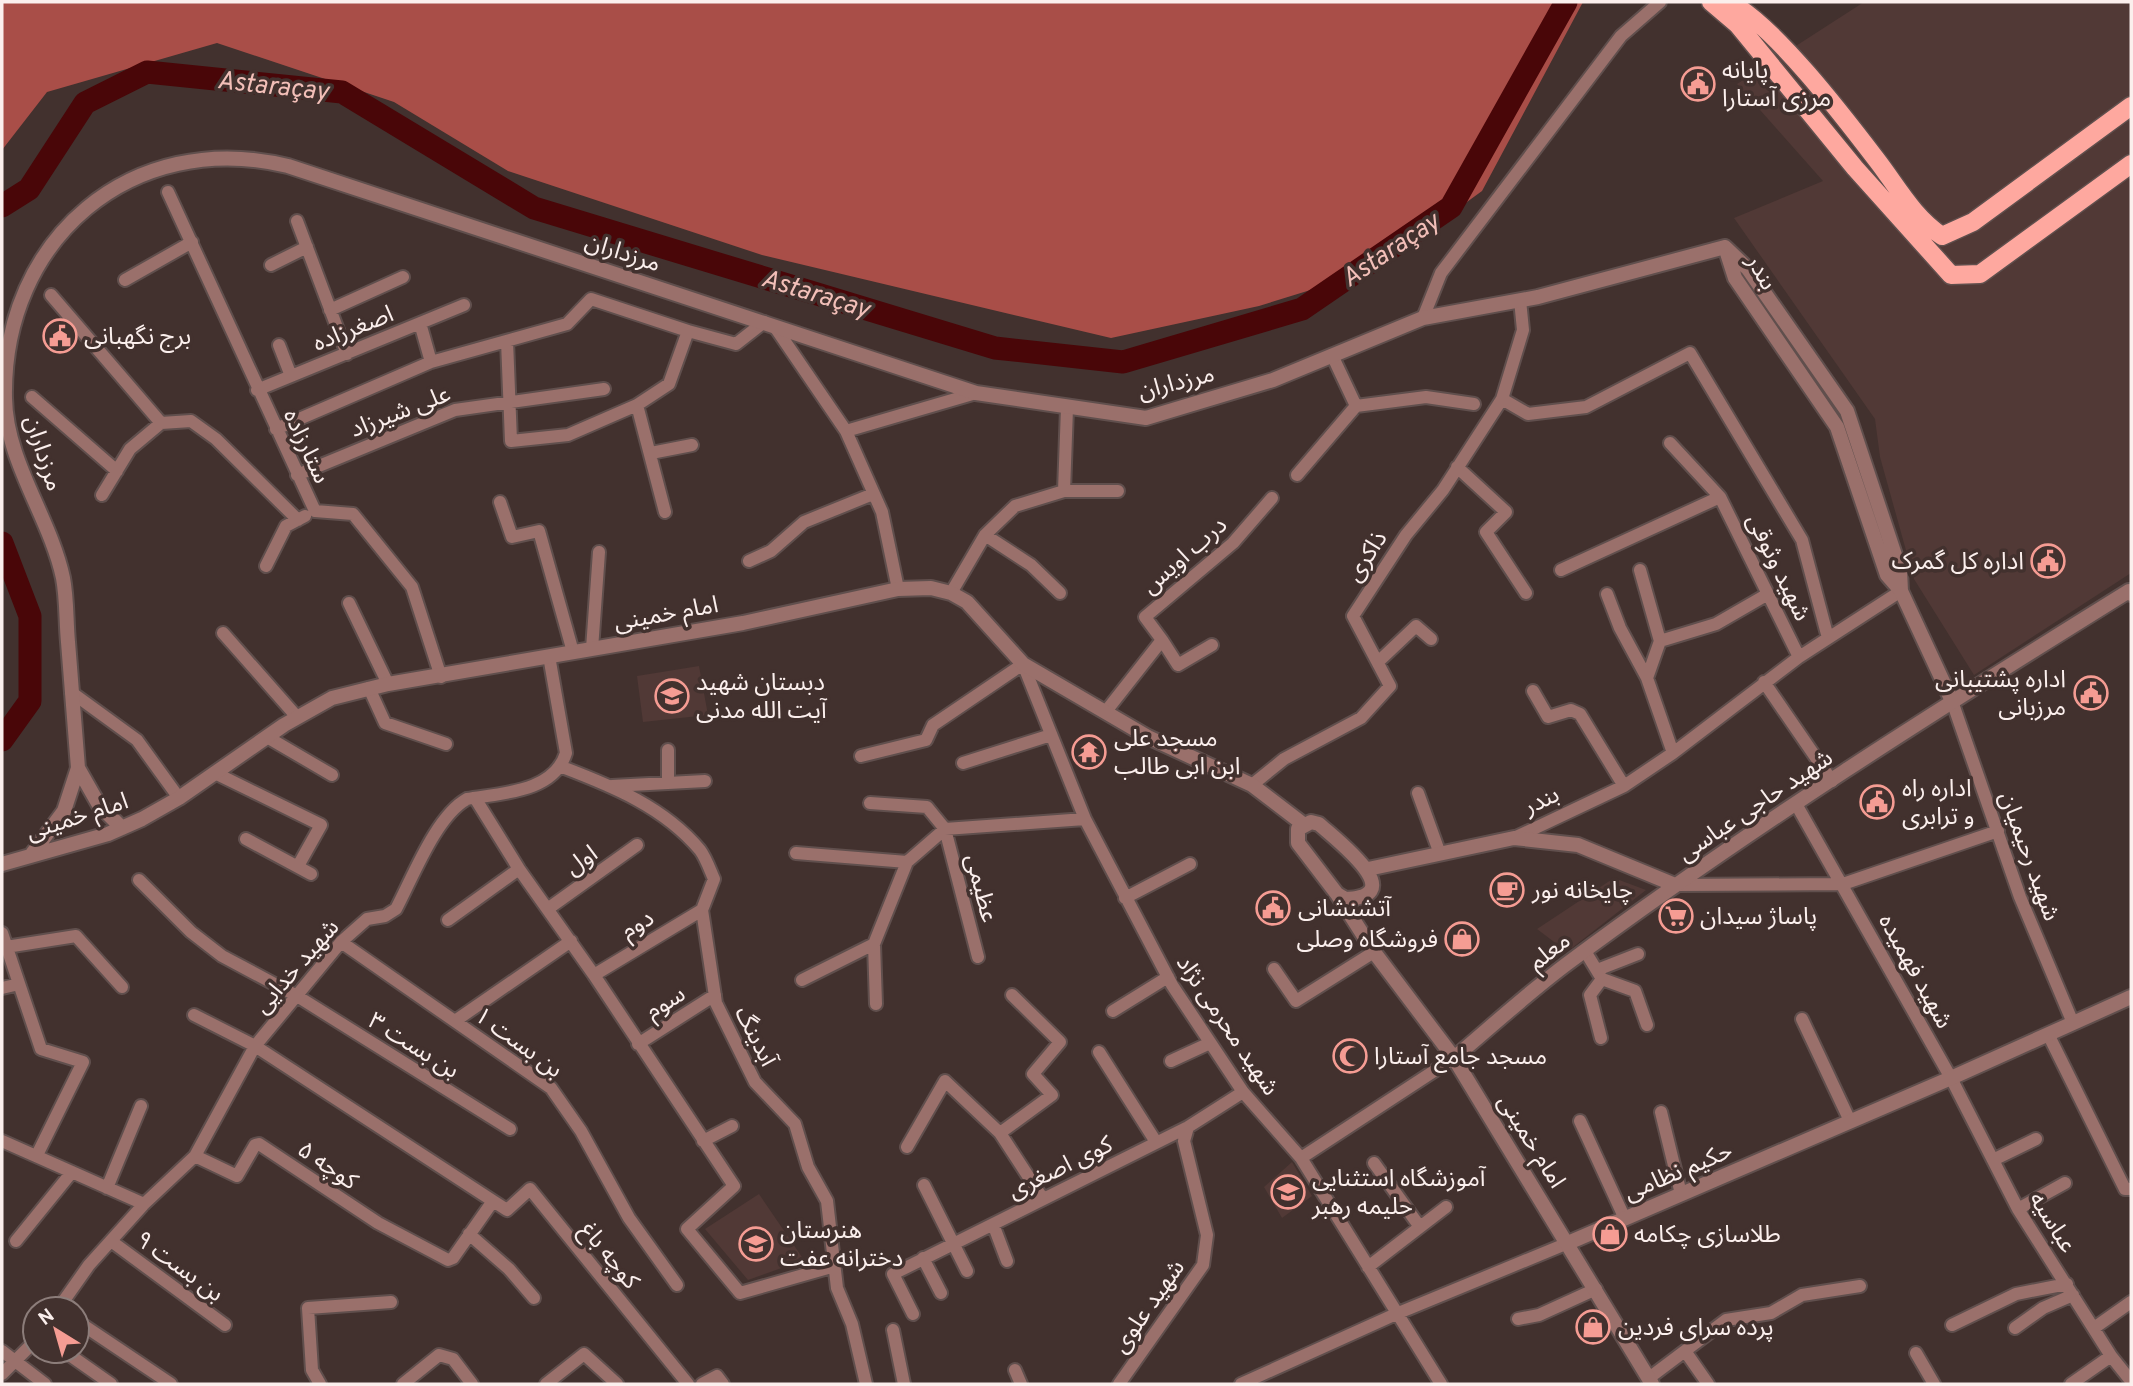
<svg xmlns="http://www.w3.org/2000/svg" width="2133" height="1386" font-family="Overpass,'Noto Sans Arabic',sans-serif">
	<rect width="100%" height="100%" fill="#42312e"/>
	<path fill="#513936" d="M1864,2H2131V573L1974,675L1914,579L1880,457L1875,419L1734,218L1823,181L1737,84Z
		M699,666L708,715L643,722L637,676Z
		M1614,878L1646,890L1572,948H1562L1537,929Z
		M1292,1162L1312,1196L1282,1218L1264,1187Z
		M759,1194L804,1260L748,1280L705,1229Z"/>
	<path fill="#a94e48" d="M2,2H1583L1482,191L1372,271L1259,306L1111,338L762,255L508,171L394,102L217,43L47,92L2,150Z"/>
	<g fill="none" stroke-linecap="round" stroke-linejoin="round">
		<path stroke="#490608" stroke-width="23" d="M2,206L29,189L85,103L147,72L342,92L534,208L995,348L1123,362L1302,309L1451,207L1566,2
			M2,543L30,616V701L2,740"/>
		<defs>
			<path id="minor" d="M168,192L315,511
				M297,221L347,354
				M271,265L307,247
				M125,280L192,242
				M51,295L161,423
				M330,310L403,277
				M1423,318L1441,273L1621,36L1660,2
				M420,323L431,362
				M775,327L846,431L882,512L898,589
				M507,341L511,441L568,435L637,405L669,384L688,331L736,344L764,322
				M279,345L291,376
				M257,390L464,305
				M32,397L117,471
				M1502,399L1528,414L1586,407L1690,353L1802,540L1828,638
				M637,405L665,512
				M1356,406L1426,397L1474,404
				M276,429L431,362L567,324L591,299L688,331
				M846,431L976,393
				M1670,443L1720,497L1799,657
				M651,453L692,445
				M1457,467L1506,512L1486,532L1526,593
				M297,475L455,410L604,389
				M1297,475L1356,406L1332,355
				M1064,491H1118
				M102,495L130,449L161,423L191,421L216,439L298,520
				M500,502L512,537L539,531L573,652
				M315,511L353,514L412,587L441,677
				M985,535L1031,565L1060,593
				M749,561L771,551L804,522L873,494
				M266,566L286,526L305,516
				M1561,570L1720,497
				M1640,570L1660,641L1647,678L1673,753
				M951,593L985,535L1015,506L1064,491L1067,408
				M1607,594L1620,628L1647,678
				M349,603L388,684
				M223,633L297,717
				M1162,640L1178,665L1212,645
				M1660,641L1716,624L1768,594
				M592,649L599,552
				M1378,662L1416,626L1431,639
				M1764,682L1832,781
				M369,688L385,723L446,744
				M1533,691L1548,717L1571,710L1580,714L1624,786
				M71,692L137,740L179,798
				M1952,701L2020,897L2073,1023
				M1107,710L1162,640L1145,617L1233,543L1272,498
				M267,737L332,775
				M861,756L926,740L933,725L1023,664L1085,819L1172,985L1243,1092L1301,1158L1441,1384
				M963,763L1051,735
				M562,767C612,786 664,807 700,850C706,858 710,870 714,879L702,910L716,1003L755,1082L795,1124L808,1167L827,1201L837,1288L852,1324L866,1384
				M215,773L321,825L298,866
				M668,783V750
				M1252,785L1284,759L1361,718L1390,686L1353,616L1406,535L1443,490L1502,399L1523,330L1520,300
				M612,786L705,781
				M1418,793L1440,854
				M475,798L519,869L594,975L734,1186L687,1229L740,1293L835,1266
				M870,803L927,807L945,829L978,957
				M1796,804L1951,1078L2018,1209L2111,1356L2131,1381
				M1514,838L1624,786L1673,753L1799,657L1901,591
				M246,839L311,874
				M796,853L907,862
				M139,880L191,932L222,956L297,996L510,1129
				M1675,885L1843,884L1998,831
				M1125,898L1190,864
				M549,908L637,845
				M448,920L519,869
				M2,933L41,1049L83,1062L37,1155
				M341,942L551,1088L581,1131L629,1218L677,1285
				M6,947L76,936L122,987
				M1585,951L1602,979L1590,995L1601,1038
				M1274,969L1296,1001L1374,952
				M1597,970L1638,954
				M594,975L702,910
				M1602,979L1635,991L1647,1025
				M802,980L874,944
				M2,988L19,984
				M876,1004L874,944L907,862L945,829L1085,819
				M1113,1011L1168,977
				M194,1015L255,1046L493,1201L453,1258L448,1260L378,1223L259,1144L255,1145L237,1176L195,1156
				M1802,1019L1850,1121
				M455,1021L571,941
				M2048,1034L2125,1189H2131
				M638,1044L715,995
				M1099,1052L1156,1142
				M1171,1061L1210,1043
				M1661,1112L1681,1194
				M1580,1121L1625,1219
				M1000,1133L1052,1095L1033,1074L1060,1042L1012,995
				M2,1141L144,1204
				M703,1141L732,1126
				M907,1147L945,1081L1000,1133L1043,1199
				M1301,1158L1454,1058
				M1993,1160L2036,1139
				M1374,1163L1420,1227
				M924,1185L967,1271
				M107,1188L141,1106
				M493,1201L507,1210L530,1189L688,1384
				M2018,1209L2065,1183
				M993,1224L1007,1261
				M469,1234L509,1269L534,1298
				M16,1241L72,1172
				M111,1241L225,1325
				M923,1258L941,1293
				M1368,1267L1446,1207
				M58,1309L89,1265L144,1204L195,1156L255,1046L341,942L367,919L385,916L396,909C413,877 436,816 467,799C503,793 554,792 566,753L549,656
				M913,1314L893,1274L1188,1127L1243,1092
				M1518,1319L1539,1315L1596,1289
				M77,1321L171,1384
				M1952,1325L2016,1294L2067,1284
				M2015,1328L2043,1308L2073,1295
				M2094,1328L2131,1302
				M893,1330L904,1384
				M2,1351L45,1384
				M64,1351L111,1384
				M1685,1351L1708,1384
				M1916,1353L1934,1384
				M1015,1370L1021,1384
				M2,1374L35,1341
				M1649,1378L1726,1320L1771,1313L1802,1295L1860,1286
				M320,1384L312,1370L308,1308L391,1302
				M403,1384L439,1355L453,1359L472,1384
				M546,1384L584,1354L617,1384
				M702,1384L717,1376L723,1384
				M1119,1384L1203,1265L1207,1235L1184,1141L1188,1127
				M1241,1384L1396,1314L1568,1243
				M2071,1384L2111,1356"/>
			<path id="tertiary" d="M1725,247L1735,278L1837,427L1887,575L1901,591L1952,701
				M1726,248L1748,269L1847,411L1900,570L1901,591
				M78,768C75,726 71,684 68,642C66,621 67,599 63,578C50,517 6,462 5,398C2,239 132,128 288,166L976,393L1146,418L1273,380L1423,318L1538,297L1725,247
				M1311,822L1319,824C1334,838 1413,897 1345,899L1337,894L1298,843V829Z
				M32,854L64,811L78,768L99,805L122,828
				M2,864L108,834L142,819L179,798L284,725L332,698L388,684L743,623L898,589L931,588L951,593L967,602L1023,664L1148,737L1252,785L1303,824
				M1368,869L1514,838L1578,845L1675,885
				M1337,894L1374,952L1454,1058L1652,1384
				M1454,1058C1492,1026 1529,992 1568,963C1748,829 1939,709 2129,591L2131,594
				M1568,1243L1951,1078L2131,997"/>
			<path id="primary" d="M1711,2L1738,25L1855,168L1951,275L1980,274L2131,164
				M1729,2C1773,24 1844,117 1876,159C1897,186 1913,217 1942,236L1973,222L2131,106"/>
		</defs>
		<use href="#minor" stroke="#604f4d" stroke-width="16"/>
		<use href="#tertiary" stroke="#604f4d" stroke-width="18"/>
		<use href="#primary" stroke="#604f4d" stroke-width="21"/>
		<use href="#minor" stroke="#9a706b" stroke-width="12"/>
		<use href="#tertiary" stroke="#9a706b" stroke-width="14"/>
		<use href="#primary" stroke="#fea89f" stroke-width="18"/>
	</g>
	<defs>
		<symbol id="civic-ring" viewBox="-11 -11 22 22"><circle r="9.5" fill="#42312e" stroke="#f59c93" stroke-width="1.5"/><path d="M-.6-6.5H3V-4.5H.6V-3L4-1V1h2V6H-6V1h2V-1L-.6-3ZM-1.2 2.5V6h2.4V2.5Z" fill="#f59c93"/></symbol>
		<symbol id="school-ring" viewBox="-11 -11 22 22"><circle r="9.5" fill="#42312e" stroke="#f59c93" stroke-width="1.5"/><path d="M0-5L7-2L0 1L-7-2ZM-4 1L0 2.5L4 1V4Q0 6-4 4Z" fill="#f59c93"/></symbol>
		<symbol id="temple-ring" viewBox="-11 -11 22 22"><circle r="9.5" fill="#42312e" stroke="#f59c93" stroke-width="1.5"/><path d="M0-6L5-2H3V0L6.5 2.5H4V6H1.5V3h-3V6H-4V2.5H-6.5L-3 0V-2H-5Z" fill="#f59c93"/></symbol>
		<symbol id="cafe-ring" viewBox="-11 -11 22 22"><circle r="9.5" fill="#42312e" stroke="#f59c93" stroke-width="1.5"/><path d="M-5.5-4.5H6V0H3Q3 3.5 0 3.5H-2.5Q-5.5 3.5-5.5 0ZM3-3.2v2h1.7v-2ZM-6 4.5H4V6H-6Z" fill="#f59c93"/></symbol>
		<symbol id="supermarket-ring" viewBox="-11 -11 22 22"><circle r="9.5" fill="#42312e" stroke="#f59c93" stroke-width="1.5"/><path d="M-6-5.5h2.5l.6 2H6L4.5 2H-2.5L-4.4-4H-6ZM-1.5 3.2a1.3 1.3 0 1 0 .1 0ZM3 3.2a1.3 1.3 0 1 0 .1 0Z" fill="#f59c93"/></symbol>
		<symbol id="shop-ring" viewBox="-11 -11 22 22"><circle r="9.5" fill="#42312e" stroke="#f59c93" stroke-width="1.5"/><path d="M-5-2.5h2.3a2.7 3.5 0 0 1 5.4 0H5L5.5 6h-11ZM-1.5-2.5h3a1.5 2.3 0 0 0-3 0Z" fill="#f59c93"/></symbol>
		<symbol id="mosque-ring" viewBox="-11 -11 22 22"><circle r="9.5" fill="#42312e" stroke="#f59c93" stroke-width="1.5"/><path d="M3.5-4.9A6 6 0 1 0 3.5 4.9A5 5 0 1 1 3.5-4.9Z" fill="#f59c93"/></symbol>
	</defs>
	<g fill-rule="evenodd">
		<use href="#civic-ring" x="1679" y="65" width="38" height="38"/>
		<use href="#civic-ring" x="41" y="317" width="38" height="38"/>
		<use href="#civic-ring" x="2029" y="542" width="38" height="38"/>
		<use href="#civic-ring" x="2072" y="674" width="38" height="38"/>
		<use href="#school-ring" x="653" y="677" width="38" height="38"/>
		<use href="#temple-ring" x="1070" y="733" width="38" height="38"/>
		<use href="#civic-ring" x="1858" y="783" width="38" height="38"/>
		<use href="#cafe-ring" x="1488" y="871" width="38" height="38"/>
		<use href="#civic-ring" x="1254" y="889" width="38" height="38"/>
		<use href="#supermarket-ring" x="1657" y="897" width="38" height="38"/>
		<use href="#shop-ring" x="1443" y="920" width="38" height="38"/>
		<use href="#mosque-ring" x="1331" y="1037" width="38" height="38"/>
		<use href="#school-ring" x="1269" y="1173" width="38" height="38"/>
		<use href="#shop-ring" x="1591" y="1215" width="38" height="38"/>
		<use href="#school-ring" x="737" y="1225" width="38" height="38"/>
		<use href="#shop-ring" x="1574" y="1308" width="38" height="38"/>
	</g>
	<g text-anchor="middle" stroke-width="7" stroke-linejoin="round" paint-order="stroke">
		<g font-size="24" fill="#fbefed" stroke="#42312e" text-anchor="start">
			<text x="1722" y="78">پایانه<tspan x="1722" dy="28">مرزی آستارا</tspan></text>
			<text x="84" y="344">برج نگهبانی</text>
			<text x="2024" y="569" text-anchor="end">اداره کل گمرک</text>
			<text x="2066" y="687" text-anchor="end">اداره پشتیبانی<tspan x="2066" dy="28">مرزبانی</tspan></text>
			<text x="696" y="690">دبستان شهید<tspan x="696" dy="28">آیت الله مدنی</tspan></text>
			<text x="1114" y="746">مسجد علی<tspan x="1114" dy="28">ابن ابی طالب</tspan></text>
			<text x="1902" y="796">اداره راه<tspan x="1902" dy="28">و ترابری</tspan></text>
			<text x="1532" y="898">چایخانه نور</text>
			<text x="1298" y="916">آتشنشانی</text>
			<text x="1700" y="924">پاساژ سیدان</text>
			<text x="1438" y="947" text-anchor="end">فروشگاه وصلی</text>
			<text x="1374" y="1064">مسجد جامع آستارا</text>
			<text x="1312" y="1186">آموزشگاه استثنایی<tspan x="1312" dy="28">حلیمه رهبر</tspan></text>
			<text x="780" y="1238">هنرستان<tspan x="780" dy="28">دخترانه عفت</tspan></text>
			<text x="1634" y="1242">طلاسازی چکامه</text>
			<text x="1618" y="1335">پرده سرای فردین</text>
		</g>
		<g font-size="24" fill="#fbefed" stroke="#42312e">
			<text transform="translate(623 252) rotate(18)" y="8">مرزداران</text>
			<text transform="translate(1762 272) rotate(61)" y="8">بندر</text>
			<text transform="translate(353 328) rotate(-22)" y="8">اصغرزاده</text>
			<text transform="translate(1176 382) rotate(-14)" y="8">مرزداران</text>
			<text transform="translate(400 411) rotate(-21)" y="8">علی شیرزاد</text>
			<text transform="translate(307 446) rotate(65)" y="8">ستارزاده</text>
			<text transform="translate(44 453) rotate(72)" y="8">مرزداران</text>
			<text transform="translate(1184 555) rotate(-41)" y="8">درب اویس</text>
			<text transform="translate(1366 556) rotate(-57)" y="8">ذاکری</text>
			<text transform="translate(1779 567) rotate(64)" y="8">شهید وثوقی</text>
			<text transform="translate(666 613) rotate(-10)" y="8">امام خمینی</text>
			<text transform="translate(1541 800) rotate(-25)" y="8">بندر</text>
			<text transform="translate(1755 805) rotate(-34)" y="8">شهید حاجی عباسی</text>
			<text transform="translate(77 816) rotate(-18)" y="8">امام خمینی</text>
			<text transform="translate(2030 856) rotate(70)" y="8">شهید رحیمیان</text>
			<text transform="translate(581 860) rotate(-35)" y="8">اول</text>
			<text transform="translate(982 888) rotate(76)" y="8">عظیمی</text>
			<text transform="translate(637 924) rotate(-31)" y="8">دوم</text>
			<text transform="translate(1549 951) rotate(-38)" y="8">معلم</text>
			<text transform="translate(296 966) rotate(-49)" y="8">شهید خدایی</text>
			<text transform="translate(1916 971) rotate(61)" y="8">شهید فهمیده</text>
			<text transform="translate(665 1002) rotate(-32)" y="8">سوم</text>
			<text transform="translate(1228 1025) rotate(56)" y="8">شهید محرمی نژاد</text>
			<text transform="translate(756 1036) rotate(63)" y="8">آبدینگ</text>
			<text transform="translate(519 1042) rotate(36)" y="8">بن بست ۱</text>
			<text transform="translate(414 1045) rotate(32)" y="8">بن بست ۳</text>
			<text transform="translate(1532 1141) rotate(58)" y="8">امام خمینی</text>
			<text transform="translate(328 1165) rotate(34)" y="8">کوچه ۵</text>
			<text transform="translate(1060 1167) rotate(-26)" y="8">کوی اصغری</text>
			<text transform="translate(1678 1171) rotate(-23)" y="8">حکیم نظامی</text>
			<text transform="translate(2053 1222) rotate(58)" y="8">عباسیه</text>
			<text transform="translate(610 1255) rotate(51)" y="8">کوچه باغ</text>
			<text transform="translate(180 1266) rotate(36)" y="8">بن بست ۹</text>
			<text transform="translate(1148 1306) rotate(-55)" y="8">شهید علوی</text>
		</g>
		<g font-size="26" font-style="italic" fill="#f2bfb8" stroke="#42312e">
			<text transform="translate(273 85) rotate(6)" y="9">Astaraçay</text>
			<text transform="translate(1390 249) rotate(-34)" y="9">Astaraçay</text>
			<text transform="translate(816 293) rotate(17)" y="9">Astaraçay</text>
		</g>
	</g>
	<rect width="2133" height="1386" fill="none" stroke="#fbefed" stroke-width="7"/>
	<g transform="translate(56 1330) rotate(323)"><circle r="33" fill="#42312e" stroke="#8c7d7a" stroke-width="2"/>
	<path d="M0-5L12 26L0 18L-12 26Z" fill="#f59c93"/>
	<text y="-10" font-size="19" font-weight="bold" text-anchor="middle" fill="#fbefed">N</text>
	</g>
</svg>
